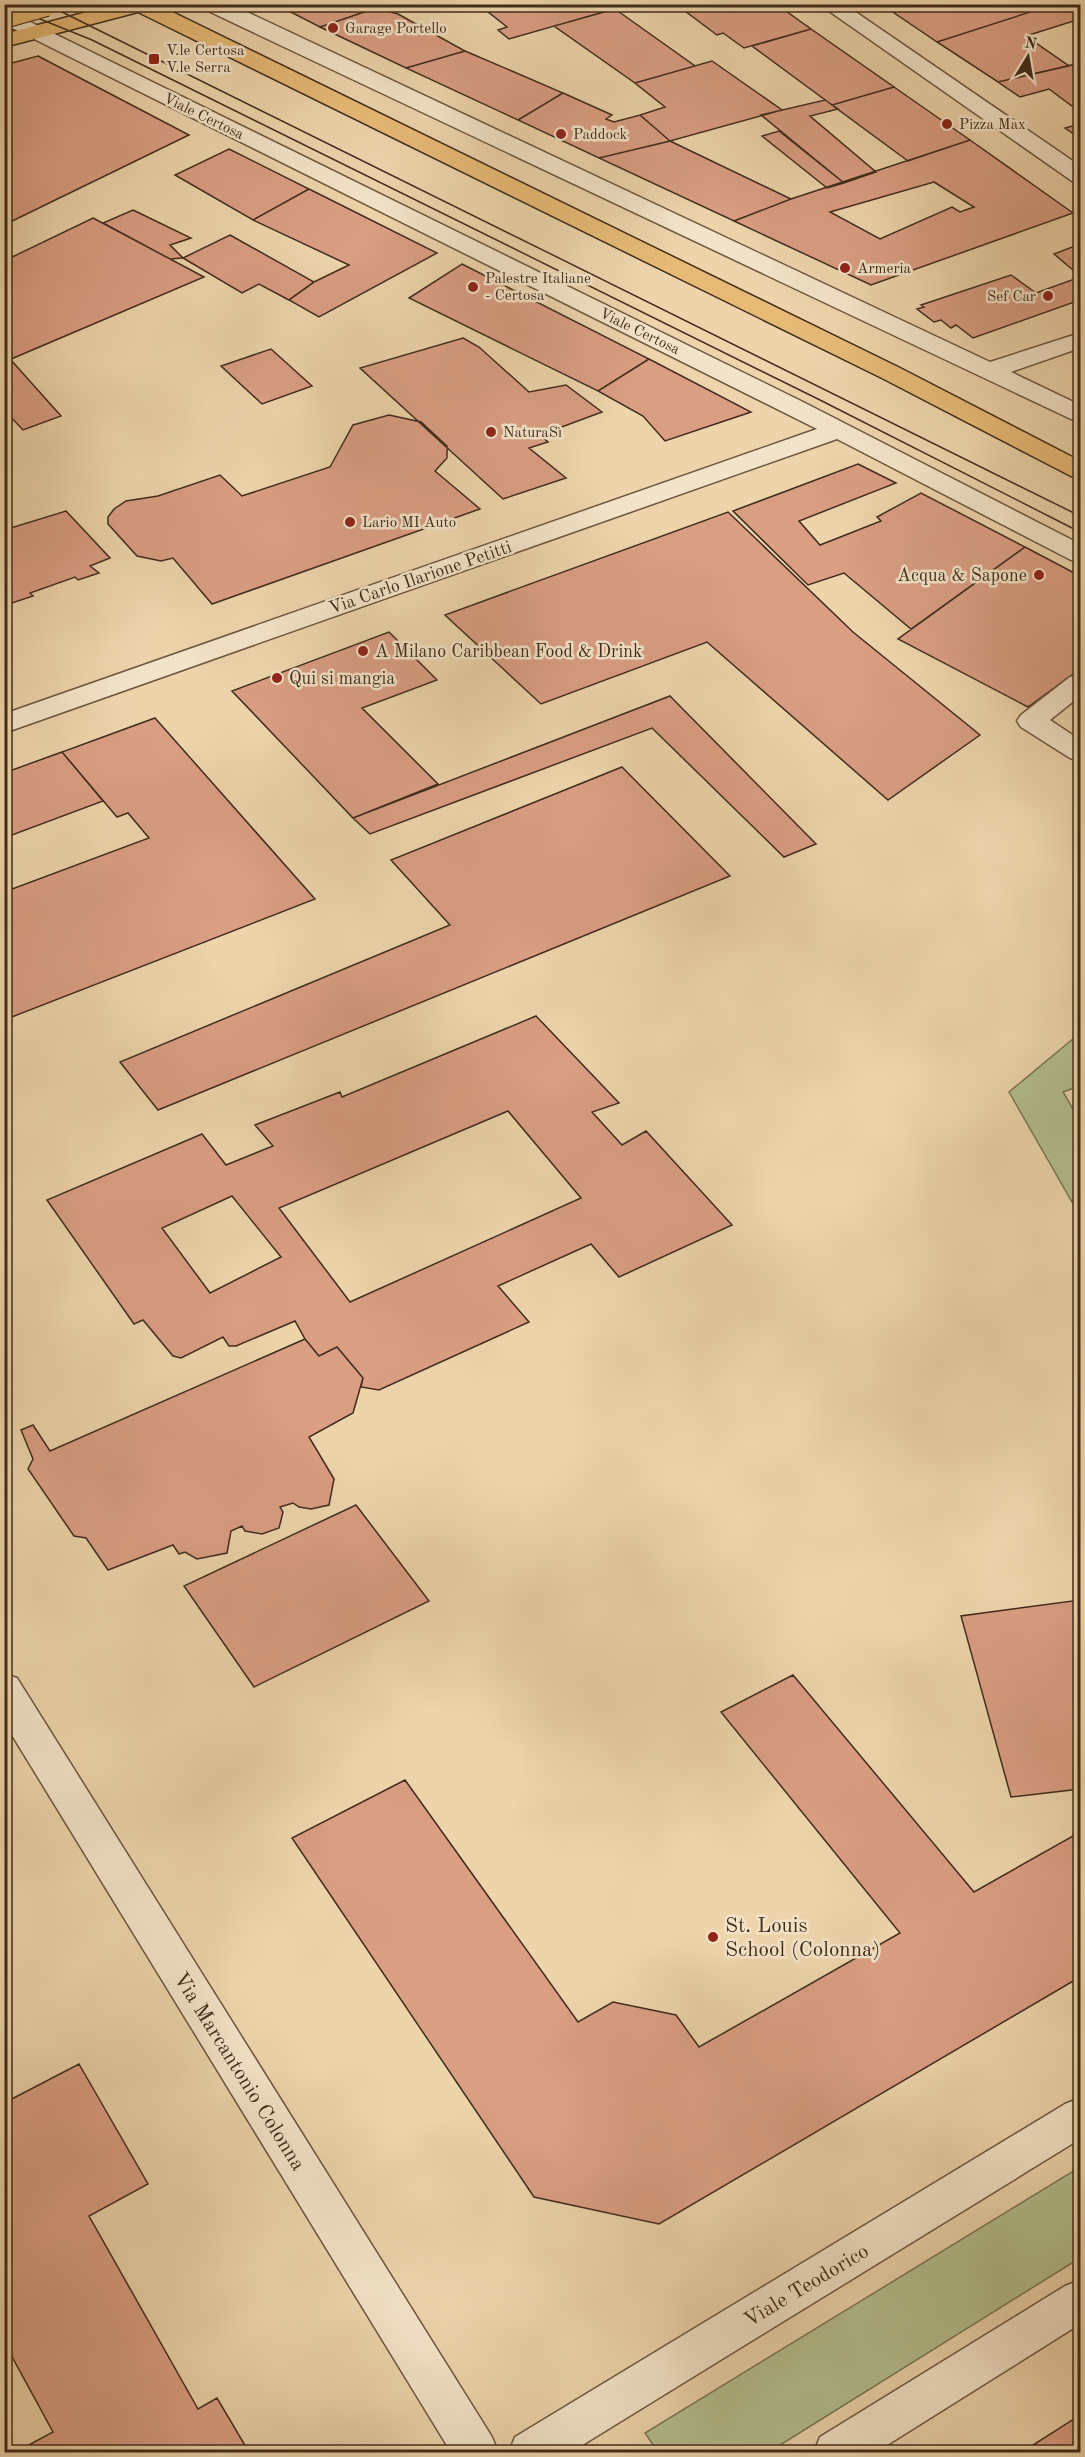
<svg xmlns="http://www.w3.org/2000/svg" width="1085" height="2457" font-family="'Old Standard TT',serif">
	<rect width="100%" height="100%" fill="#edd4ab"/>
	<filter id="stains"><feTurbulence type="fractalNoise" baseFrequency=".00333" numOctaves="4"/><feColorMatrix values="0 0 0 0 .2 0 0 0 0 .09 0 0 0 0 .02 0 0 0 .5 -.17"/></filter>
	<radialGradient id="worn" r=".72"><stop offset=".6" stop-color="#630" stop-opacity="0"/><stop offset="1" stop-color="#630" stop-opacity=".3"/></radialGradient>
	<path fill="#b3be8d" stroke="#7a7554" stroke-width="1.5" d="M1080,1033V1086L1063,1092L1080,1121V1216L1009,1092Z
		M1080,2167V2258L769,2452H658L645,2433Z"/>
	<path fill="#da9e83" stroke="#412c1b" stroke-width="1.5" fill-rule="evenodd" d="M275,4H371L376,8L320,27Z
		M478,4H627L628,5L509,39L498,30L507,27Z
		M686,4H776L811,29L744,48L723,33L717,35L681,8L688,6Z
		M881,4H965L967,6L975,4H1055L937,42Z
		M1055,4H1080V19L1026,36L1069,66L998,82L937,42Z
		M376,8L398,14L465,51L406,68L320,27Z
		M615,9L695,66L635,83L554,26Z
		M811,29L894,87L832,105L752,46Z
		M465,51L563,93L518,120L406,68Z
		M38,56L189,135L4,225V65Z
		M712,61L782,110L670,141L640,115L665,107L635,83Z
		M1080,63V112L1049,89L1020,97L998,82Z
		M894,87L947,124L970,140L908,161L832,105Z
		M563,93L612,115L606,119L614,122L640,115L670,141L599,158L518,120Z
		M825,100L838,109L810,116L876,172L844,183L761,115Z
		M1080,124V138L1065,128Z
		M779,131L844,183L827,188L762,136Z
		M970,140L1073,213L871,285L734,221L791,199ZM934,182L974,207L960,212L952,207L880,239L830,212Z
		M670,141L791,199L734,221L599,158Z
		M229,149L309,189L253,220L175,175Z
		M309,189L437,253L319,317L289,300L314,282L349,265L253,220Z
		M133,210L191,238L170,245L183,258L170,259L103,223Z
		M93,218L204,277L4,362V261Z
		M230,235L314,282L289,300L259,284L242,293L183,258Z
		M1080,244V276L1054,254Z
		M462,264L649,359L598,391L409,298Z
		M1011,275L1036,293L1080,277V300L973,338L956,325L951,328L941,320L934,322L917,309L924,307L921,305Z
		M463,338L479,347L529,392L566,385L602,412L540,435L548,442L529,448L566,478L503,499L360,368Z
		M271,349L312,386L262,404L221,366Z
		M10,359L61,416L23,430L4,410V362Z
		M649,359L751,412L665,441L643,416L598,391Z
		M389,415L421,422L447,446V458L435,471L480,509L212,604L173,558L161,561L137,556L108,524V517L114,509L126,501L158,496L220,475L242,496L330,467L353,425Z
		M858,464L896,483L799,521L820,545L881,521L877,517L921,493L1025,547L911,629L844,573L808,585L733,511Z
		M66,511L110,558L90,566L99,573L78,580L75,577L30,593L33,596L12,603L4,596V530Z
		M728,512L853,632L980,735L888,800L707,642L541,704L445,615Z
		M1025,547L1080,576V669L1028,707L898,639Z
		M389,632L437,680L362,708L438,784L353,818L232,691Z
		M670,696L816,844L784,857L652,728L370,834L353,818Z
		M155,718L315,899L4,1020V892L149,838L128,813L117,817L62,752Z
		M62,752L103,801L4,838V773Z
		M622,767L730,876L158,1110L120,1062L450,925L391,860Z
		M536,1016L619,1103L592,1112L622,1145L646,1131L732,1225L619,1277L591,1244L498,1286L529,1322L379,1390L361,1387L363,1378L337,1347L319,1356L305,1339L295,1321L236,1346H229L223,1337L181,1358L173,1356L143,1320L134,1324L47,1200L202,1134L226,1165L273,1146L255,1125L340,1092L342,1097ZM508,1111L581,1198L350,1302L279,1208ZM232,1196L281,1257L210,1293L162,1228Z
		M305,1339L319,1356L337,1347L363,1378L353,1413L309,1437L334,1479L329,1505L311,1509L299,1507L293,1503L280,1507L283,1512L279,1528L262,1534L245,1531L242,1526L231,1531L227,1553L197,1559L185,1552L179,1554L173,1545L108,1570L86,1538L74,1536L28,1469L33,1459L21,1430L33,1425L50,1451Z
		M356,1505L429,1601L254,1687L184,1586Z
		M1080,1600V1789L1011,1797L961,1616Z
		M793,1675L974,1892L1080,1832V1977L659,2224L534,2197L292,1838L405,1780L578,2022L613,2002L676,2015L699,2047L900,1933L721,1712Z
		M79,2064L148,2184L89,2216L198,2409L217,2398L249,2452H16L53,2432L4,2342V2103Z
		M1080,2415V2452H1022Z"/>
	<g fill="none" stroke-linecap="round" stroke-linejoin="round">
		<defs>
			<path id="minor" d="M202,4H230L990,362L1080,333V348L1011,372L1080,405V421L1071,419L204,9Z
				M819,4H844L1080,166V183L1072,181Z
				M4,9L803,402L1080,544V562L1071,560L837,439L4,733V714L817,429L4,24Z
				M1080,675V696L1050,720L1080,740V761L1070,758L1021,727L1017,721L1021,715L1070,677Z
				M4,1674L17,1678L492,2437L498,2452H451L4,1722Z
				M1080,2098V2139L571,2452H509L515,2437L1065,2104Z
				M1080,2280V2324L876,2452H814L820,2437L1065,2286Z"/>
			<path id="major" d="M117,4H156L900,368L1080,461V479L1071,476L882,378L138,12L4,47V34Z"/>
		</defs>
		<use href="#minor" stroke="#6c563f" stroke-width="3"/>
		<use href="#major" stroke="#412c1b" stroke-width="3"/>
		<use href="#minor" fill="#f3e3c8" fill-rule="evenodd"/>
		<use href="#major" fill="#e6ba76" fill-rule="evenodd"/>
		<path stroke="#412c1b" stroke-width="1.5" d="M60,11L1080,516
			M40,19L92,40L818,399L1080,532"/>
		<defs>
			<path id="highway-bridge" d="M4,16L46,4"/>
		</defs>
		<use href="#highway-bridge" stroke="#412c1b" stroke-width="26" stroke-linecap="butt"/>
		<use href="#highway-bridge" stroke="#e6ba76" stroke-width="24"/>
	</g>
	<g fill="#8f2418" stroke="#f3e3c8" stroke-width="2">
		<circle cx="333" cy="28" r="6"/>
		<rect x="148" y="53" width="12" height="12" rx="3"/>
		<circle cx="947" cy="124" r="6"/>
		<circle cx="561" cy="134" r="6"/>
		<circle cx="845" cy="268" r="6"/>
		<circle cx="473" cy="287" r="6"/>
		<circle cx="1048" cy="296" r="6"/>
		<circle cx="491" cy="432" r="6"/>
		<circle cx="350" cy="522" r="6"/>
		<circle cx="1039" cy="575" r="6"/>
		<circle cx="363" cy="651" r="6"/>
		<circle cx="277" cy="678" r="6"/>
		<circle cx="713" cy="1937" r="6"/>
	</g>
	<g text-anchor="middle" stroke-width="5" stroke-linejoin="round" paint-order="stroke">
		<g font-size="15" fill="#412c1b" stroke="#f3e3c8" text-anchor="start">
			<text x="345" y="33">Garage Portello</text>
			<text x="166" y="55">V.le Certosa<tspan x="166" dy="17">V.le Serra</tspan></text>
			<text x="959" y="129">Pizza Max</text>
			<text x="573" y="139">Paddock</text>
			<text x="857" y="273">Armeria</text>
			<text x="485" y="283">Palestre Italiane<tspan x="485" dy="17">- Certosa</tspan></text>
			<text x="1036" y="301" text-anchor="end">Sef Car</text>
			<text x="503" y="437">NaturaSì</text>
			<text x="362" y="527">Lario MI Auto</text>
		</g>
		<g font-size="15" fill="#412c1b" stroke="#f3e3c8">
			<text transform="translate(204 116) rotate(26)" y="5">Viale Certosa</text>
			<text transform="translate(640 331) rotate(26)" y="5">Viale Certosa</text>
		</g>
		<g font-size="18" fill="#412c1b" stroke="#f3e3c8" text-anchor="start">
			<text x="1027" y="581" text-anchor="end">Acqua &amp; Sapone</text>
			<text x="375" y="657">A Milano Caribbean Food &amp; Drink</text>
			<text x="289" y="684">Qui si mangia</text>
		</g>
		<g font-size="18" fill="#412c1b" stroke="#f3e3c8">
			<text transform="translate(420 577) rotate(-19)" y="6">Via Carlo Ilarione Petitti</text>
		</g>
		<g font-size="21" fill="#412c1b" stroke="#f3e3c8" text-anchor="start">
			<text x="725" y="1932">St. Louis<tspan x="725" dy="24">School (Colonna)</tspan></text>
		</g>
		<g font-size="21" fill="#412c1b" stroke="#f3e3c8">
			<text transform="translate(240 2071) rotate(58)" y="7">Via Marcantonio Colonna</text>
			<text transform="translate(806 2285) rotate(-31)" y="7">Viale Teodorico</text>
		</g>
	</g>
	<rect width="1085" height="2457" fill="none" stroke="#edd4ab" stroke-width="24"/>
	<rect x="6" y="6" width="1073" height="2445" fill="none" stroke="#412c1b" stroke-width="3"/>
	<rect x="12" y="12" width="1061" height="2433" fill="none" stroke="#412c1b" stroke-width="1.5"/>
	<g transform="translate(1028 57) rotate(11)" stroke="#f3e3c8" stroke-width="4.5" paint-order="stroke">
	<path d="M0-4.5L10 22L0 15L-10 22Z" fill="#412c1b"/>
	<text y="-9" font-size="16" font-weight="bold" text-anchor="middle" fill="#412c1b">N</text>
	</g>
	<rect width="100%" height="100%" filter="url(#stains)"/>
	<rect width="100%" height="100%" fill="url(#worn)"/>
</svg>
